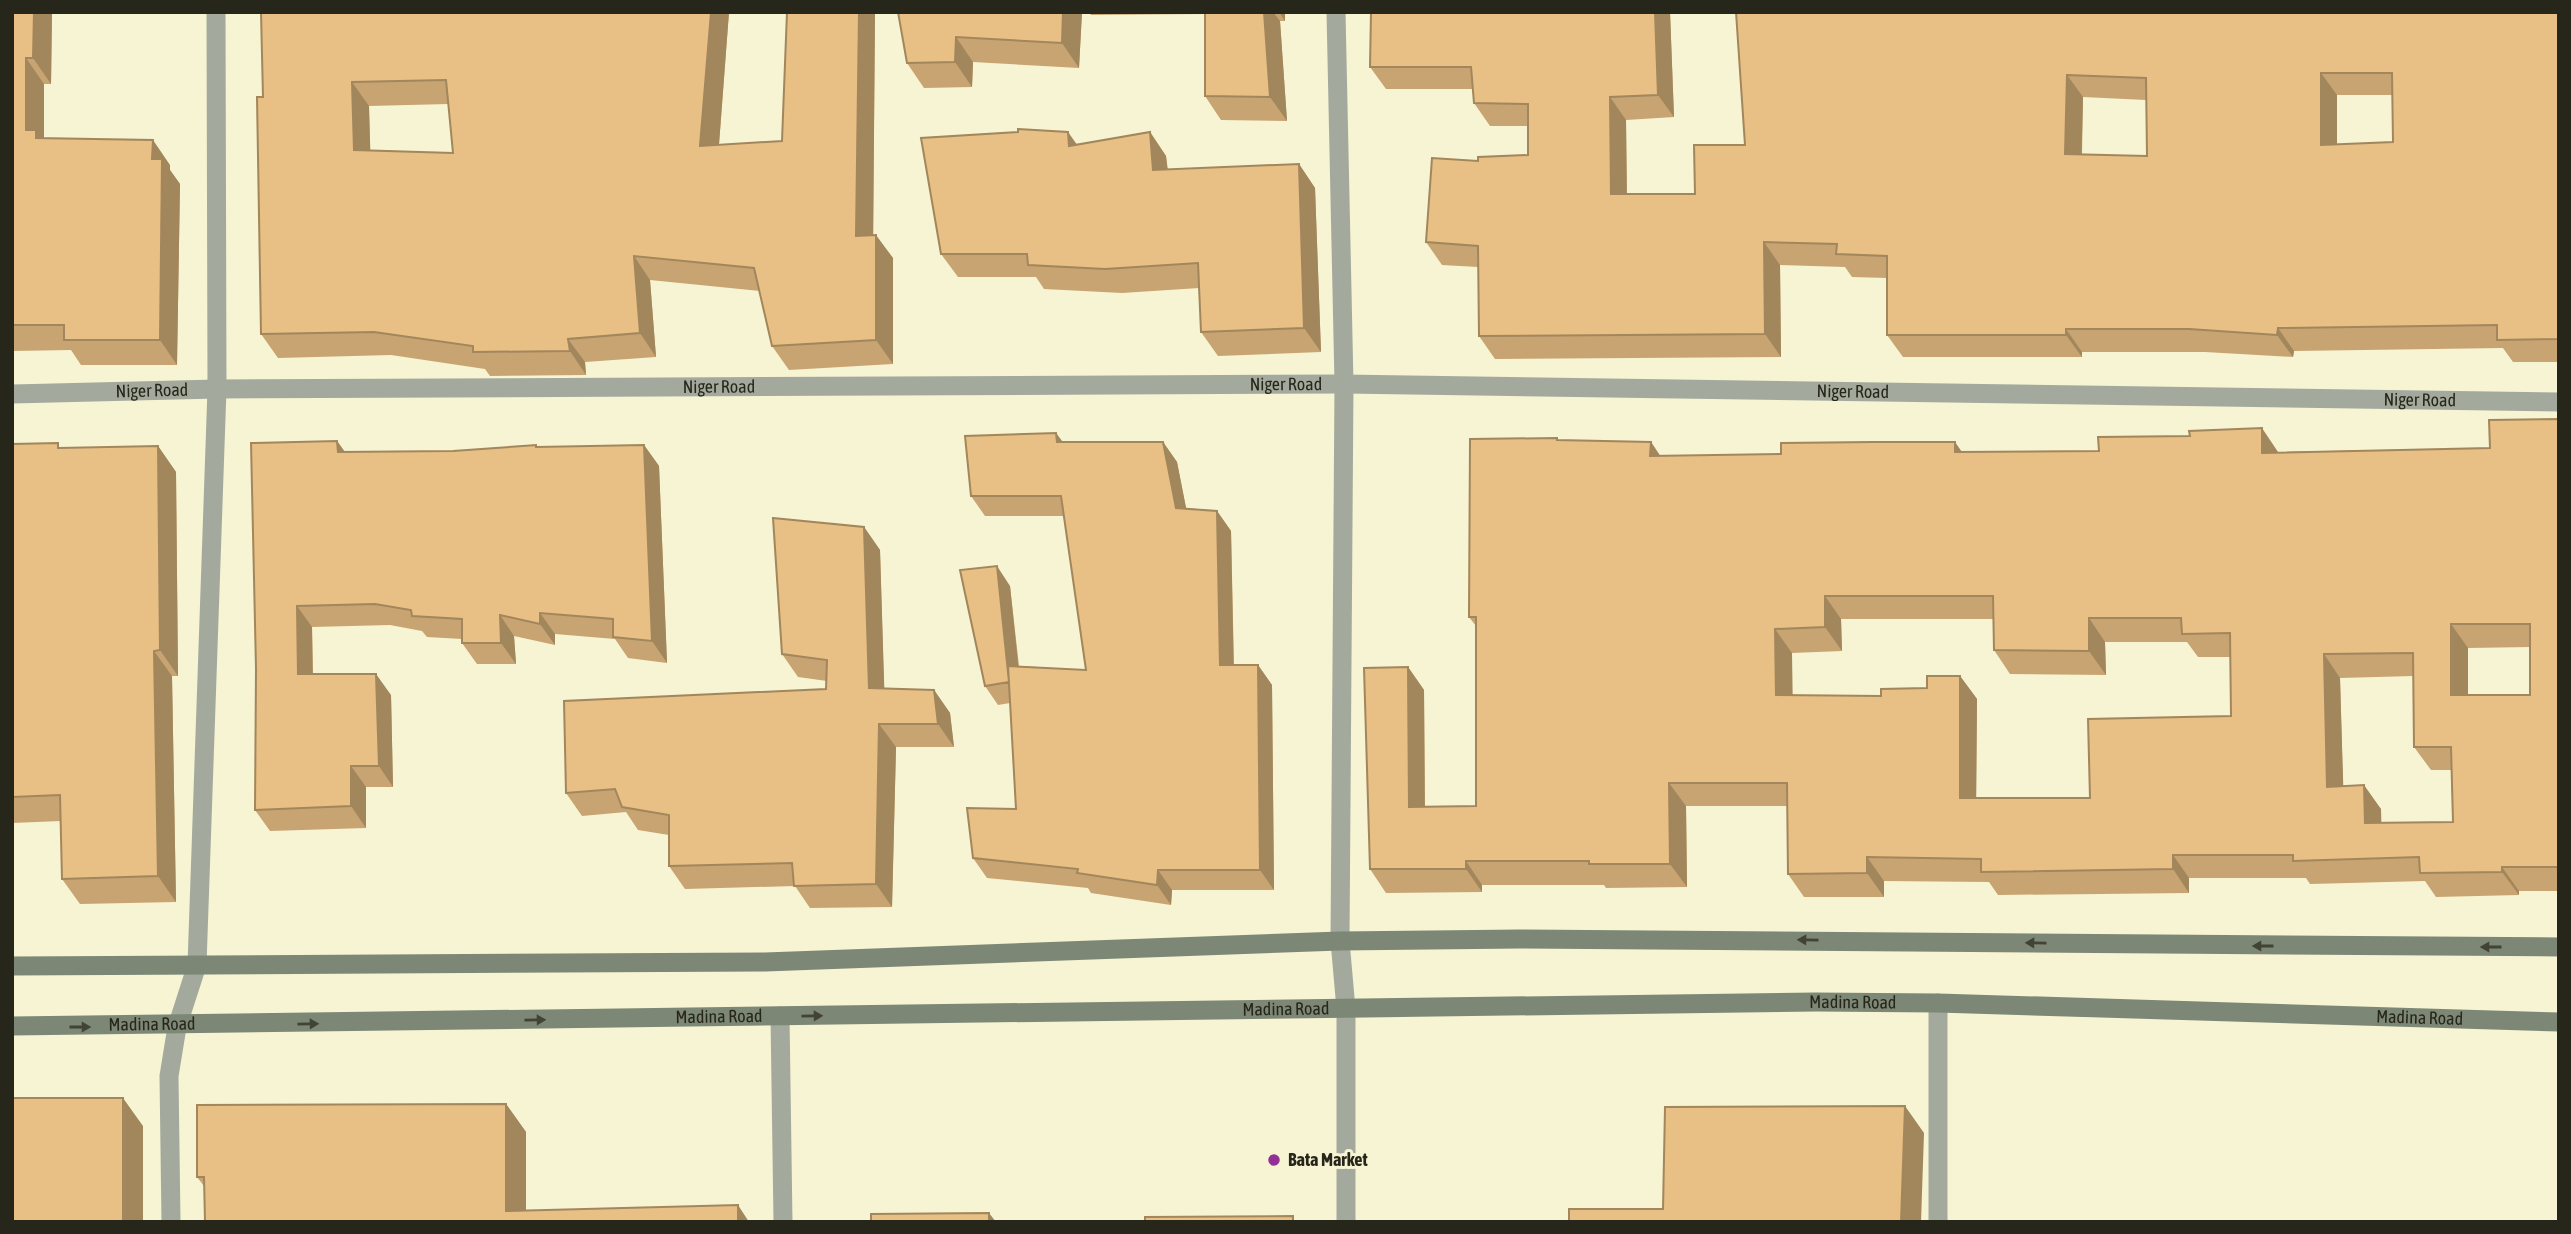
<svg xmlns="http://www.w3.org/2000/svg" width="2571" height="1234" font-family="'Asap Condensed',sans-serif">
	<rect width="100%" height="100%" fill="#f6f4d3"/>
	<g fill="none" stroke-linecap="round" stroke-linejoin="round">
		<g stroke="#a3aa9d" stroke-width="19">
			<path d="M1336,12L1344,384L1340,941"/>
			<path id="s1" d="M12,394L217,389L1344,384L2559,402"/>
			<path d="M1938,1003V1222"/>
			<path d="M1346,1009V1222"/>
			<path d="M780,1016L783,1222"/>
			<path d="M171,1222L169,1076L177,1027L197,965L217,389L216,12"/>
		</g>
		<path stroke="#a3aa9d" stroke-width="19" d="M1340,941L1346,1009"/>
		<g stroke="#7d8775" stroke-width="19">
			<path d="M12,966L765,962L1340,941L1520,939L2559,947"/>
			<path id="s2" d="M12,1026L1816,1002L1938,1003L2559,1022"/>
		</g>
	</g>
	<path fill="#c8a472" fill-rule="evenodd" d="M12,12H52L51,84H44V138L170,165V170L180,184L177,365H81L71,350L12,351Z
		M261,12H729L719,145L782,141L875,12L873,235L893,258V364L789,370L772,346L760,291L650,280L656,357L585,362L586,375L490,376L485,369L391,355L278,358L261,334L263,97ZM448,104L453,153L370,150L369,106Z
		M898,12H1082L1079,68L973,62L972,87L924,88L907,63Z
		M1089,12H1285V21H1280L1287,121L1221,120L1205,96V14L1091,15Z
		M1371,12H1670L1674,117L1626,120L1627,194H1695L1745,145L1736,12H2559V362H2513L2503,348L2294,351L2293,357L2205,352H2082V357H1903L1887,335V278L1852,277L1845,267L1780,265L1781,357L1495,359L1479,336L1478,267L1442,265L1426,242L1478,161L1528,155V126H1490L1474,103L1473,89H1386L1370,67ZM2337,95H2392L2393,142L2337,145ZM2083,97L2146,100L2147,156L2082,155Z
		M1150,132L1166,156L1168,170L1299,164L1315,188L1321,352L1218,356L1201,332L1199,288L1122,293L1044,289L1036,277H958L941,254L1077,145Z
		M2559,419V891H2519V895L2436,897L2425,881L2310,884L2306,878H2189V893L1998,895L1989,882L1884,881V897H1804L1788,874L1787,806H1686L1687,887L1606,888L1604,885H1482V892L1386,893L1370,869L1408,667L1424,690L1425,807L1476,806V626L1469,617L1557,438L1558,440L1651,442L1660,456L1962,452H2278L2490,448ZM1841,619H1993L1994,650L2010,674L2106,675L2105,642H2187L2198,657H2230L2231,716L2090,798H1976L1977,699L1960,676L1927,688L1881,696L1792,695V653L1842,651ZM2530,647V695H2468V648ZM2413,676L2414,747L2431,770H2451L2453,822L2381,823V809L2343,786L2340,678Z
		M1056,433L1063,442H1163L1177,462L1186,508L1217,511L1231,531L1234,665H1258L1272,685L1274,890H1172L1171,905L1091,893L1088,888L987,878L973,858L1016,809L1010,703L998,705L985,686L1010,586L1019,666L1086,670L1064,516H985L971,496Z
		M337,441L345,452L453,451L536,445L538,447L644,445L659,466L667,663L628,658L615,639L555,634V645L514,636L516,664H477L462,643V639L427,637L422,631L390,625L312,627L313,674L391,695L393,787H366V828L270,831L255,810L256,669Z
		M12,444L61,448L158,446L176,472L178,676H172L176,902L80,904L62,879L61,821L12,823Z
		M864,527L880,550L884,688L934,690L950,713L954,747H896L892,907L810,908L795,886L685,889L669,866V835L638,830L626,812L582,816L566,793L826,689L827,681L798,677L782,654Z
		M506,1104L526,1132V1210L205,1222L204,1186L197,1177Z"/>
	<path fill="#a2865c" d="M34,12H52L51,84L33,58Z
		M711,12H729L717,170L700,146Z
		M859,12H875L873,259L856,236Z
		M1063,12H1082L1079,68L1062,43Z
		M1264,12H1273L1280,21L1287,121L1270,97Z
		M1279,12H1285V21Z
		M1655,12H1670L1674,117L1658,95Z
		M956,37L973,62L972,87L955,62Z
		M26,58L44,84V150L26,130Z
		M2321,73L2337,95V168L2321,145Z
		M2067,75L2083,97L2081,177L2065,154Z
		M352,82L369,106L371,174L354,150Z
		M1610,97L1626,120L1627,216L1611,194Z
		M1068,132L1085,156L1069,146Z
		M1150,132L1166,156L1170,194L1153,170Z
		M153,140L170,165V170L180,184L177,365L160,340L152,159Z
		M1299,164L1315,188L1321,352L1304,328Z
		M876,235L893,258V364L876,340Z
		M1764,242L1780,265L1781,357L1765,334Z
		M634,256L650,280L656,357L640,333Z
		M2278,328L2294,351L2293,357L2277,335Z
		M2066,329L2082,352V357L2066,335Z
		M568,339L585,362L586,375L570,351Z
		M2262,428L2278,452L2262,453Z
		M1056,433L1070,453L1057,442Z
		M337,441L352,462L338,452Z
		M1163,442L1177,462L1190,528L1176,508Z
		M1651,442L1667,466L1650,456Z
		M1955,442L1971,465L1955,452Z
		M644,445L659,466L667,663L652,641Z
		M158,446L176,472L178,676L160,650Z
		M1217,511L1231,531L1234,685L1220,665Z
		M864,527L880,550L885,711L869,688Z
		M997,566L1010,586L1022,701L1009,682Z
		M1825,596L1841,619L1842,651L1825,627Z
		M297,606L312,627L313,695L298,674Z
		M540,613L555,634V645L540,624Z
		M500,615L514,636L516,664L501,643Z
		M2089,618L2105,642L2106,675L2089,651Z
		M2451,624L2468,648V719L2451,695Z
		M1775,629L1792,653L1793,718L1776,695Z
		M154,651L172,676L176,902L158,876Z
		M2324,654L2340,678L2344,810L2327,787Z
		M1258,665L1272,685L1274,890L1260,870Z
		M1408,667L1424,690L1425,831L1409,807Z
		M376,674L391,695L393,787L379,766Z
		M1960,676L1977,699L1976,821L1960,798Z
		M934,690L950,713L954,747L938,724Z
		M879,724L896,747L892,907L876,884Z
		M351,766L366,787V828L351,806Z
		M1669,783L1686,806L1687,887L1670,864Z
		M2364,785L2381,809L2382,847L2365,823Z
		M2173,855L2189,878V893L2173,869Z
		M1867,857L1884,881V897L1867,873Z
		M1466,861L1482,885V892L1466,869Z
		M2502,867L2519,891V895L2502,872Z
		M1158,870L1172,890L1171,905L1157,885Z
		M123,1098L143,1126V1222H123Z
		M506,1104L526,1132V1222L506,1211Z
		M1905,1106L1924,1133L1921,1222H1901Z
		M738,1205L749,1222H738Z
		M989,1213L996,1222H989Z"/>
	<path fill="#e8bf84" stroke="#a2865c" stroke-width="2" fill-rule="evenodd" d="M12,12H34L33,58H26V130H36V138L153,140L152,159H162L160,340H64V325H12Z
		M261,12H711L700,146L782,141L787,12H859L856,236L876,235V340L772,346L754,268L634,256L640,333L568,339L570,351L473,352V346L374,332L261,334L257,97H263ZM446,80L453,153L354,150L352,82Z
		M898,12H1063L1062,43L956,37L955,62L907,63Z
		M1205,12H1264L1270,97L1205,96Z
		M1371,12H1655L1658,95L1610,97L1611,194H1695L1694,145H1745L1736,12H2559V339L2497,340V325L2278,328L2277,335L2189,329H2066V335H1887V256L1836,254L1837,244L1764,242L1765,334L1479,336L1478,246L1426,242L1432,158L1478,161V157L1528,155V104L1474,103L1471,67H1370ZM2321,73H2392L2393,142L2321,145ZM2067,75L2146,78L2147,156L2065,154Z
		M1018,129L1068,132L1069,146L1150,132L1153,170L1299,164L1304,328L1201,332L1198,263L1105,269L1028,265L1027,254H941L921,138L1018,132Z
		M2559,419V867H2502V872L2420,873L2419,857L2293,861V855H2173V869L1981,872V859L1867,857V873L1788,874L1787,783H1669L1670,864H1589V861H1466V869H1370L1364,668L1408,667L1409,807L1476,806V617H1469L1470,439L1557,438V440L1651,442L1650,456L1781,454V443L1872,442H1955V452L2099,451L2098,437L2190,436L2189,431L2262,428V453L2400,450L2490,448L2489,420ZM1825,596H1993L1994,650L2089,651V618H2181L2182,634L2230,633L2231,716L2088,719L2090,798H1960V676H1927V688L1881,689V696L1776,695L1775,629L1825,627ZM2451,624H2530V695H2451ZM2413,653L2414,747H2451L2453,822L2365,823L2364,785L2327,787L2324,654Z
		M1056,433L1057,442H1163L1176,508L1217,511L1220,665H1258L1260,870H1158L1157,885L1077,873L1078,869L973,858L967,808L1016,809L1008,666L1086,670L1061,496H971L965,436Z
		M337,441L338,452L453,451L536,445V447L644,445L652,641L613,637V619L540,613V624L500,615L501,643H462V619L412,616L411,610L375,604L297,606L298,674H376L379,766H351V806L255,810L256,669L251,443Z
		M58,443V448L158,446L160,650L154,651L158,876L62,879L60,795L12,797V444Z
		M773,518L864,527L869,688L934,690L938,724H879L876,884L794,886L792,863L669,866V815L622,807L615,789L566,793L564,701L826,689L827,660L782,654Z
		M997,566L1009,682L985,686L960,570Z
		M12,1098H123V1222H12Z
		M506,1104V1211L738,1205V1222H205L204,1177H197V1105Z
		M1905,1106L1901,1222H1569V1209H1663L1665,1107Z
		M989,1213V1222H871V1214Z
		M1293,1216V1222H1145V1217Z"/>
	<defs><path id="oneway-solid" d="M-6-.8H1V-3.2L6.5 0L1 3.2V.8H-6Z" transform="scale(1.75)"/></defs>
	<g fill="#414335">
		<use href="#oneway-solid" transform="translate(1808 940) rotate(-179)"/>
		<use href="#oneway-solid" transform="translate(2036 943) rotate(-179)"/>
		<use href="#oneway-solid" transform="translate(2263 946) rotate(-180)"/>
		<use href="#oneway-solid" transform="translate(2491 947) rotate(-180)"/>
		<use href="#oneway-solid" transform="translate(812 1016) rotate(-1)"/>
		<use href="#oneway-solid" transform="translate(535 1020) rotate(-1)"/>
		<use href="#oneway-solid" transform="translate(308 1024) rotate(-1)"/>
		<use href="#oneway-solid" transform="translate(80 1027)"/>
	</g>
	<circle fill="#942f95" stroke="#f6f4d3" stroke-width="2.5" cx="1274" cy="1160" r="7"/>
	<g text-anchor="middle" stroke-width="6" stroke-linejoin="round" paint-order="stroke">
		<g font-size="18" fill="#27261a" stroke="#f6f4d3">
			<text dy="6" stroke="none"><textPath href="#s1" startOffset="1274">Niger Road</textPath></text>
			<text dy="6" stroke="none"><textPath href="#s1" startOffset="707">Niger Road</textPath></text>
			<text dy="6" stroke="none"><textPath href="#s1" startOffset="140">Niger Road</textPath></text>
			<text dy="6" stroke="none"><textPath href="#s1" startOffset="1841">Niger Road</textPath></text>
			<text dy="6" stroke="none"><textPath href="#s1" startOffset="2408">Niger Road</textPath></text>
			<text dy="6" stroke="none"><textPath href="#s2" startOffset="1841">Madina Road</textPath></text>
			<text dy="6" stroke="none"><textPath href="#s2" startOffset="1274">Madina Road</textPath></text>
			<text dy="6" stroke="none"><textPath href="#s2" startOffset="707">Madina Road</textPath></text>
			<text dy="6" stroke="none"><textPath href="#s2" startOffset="2408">Madina Road</textPath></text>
			<text dy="6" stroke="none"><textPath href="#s2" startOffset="140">Madina Road</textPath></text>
		</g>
		<g font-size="18" font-weight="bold" fill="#27261a" stroke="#f6f4d3" text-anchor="start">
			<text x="1288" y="1166">Bata Market</text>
		</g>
	</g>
	<rect width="2571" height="1234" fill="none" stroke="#27261a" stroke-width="28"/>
</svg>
